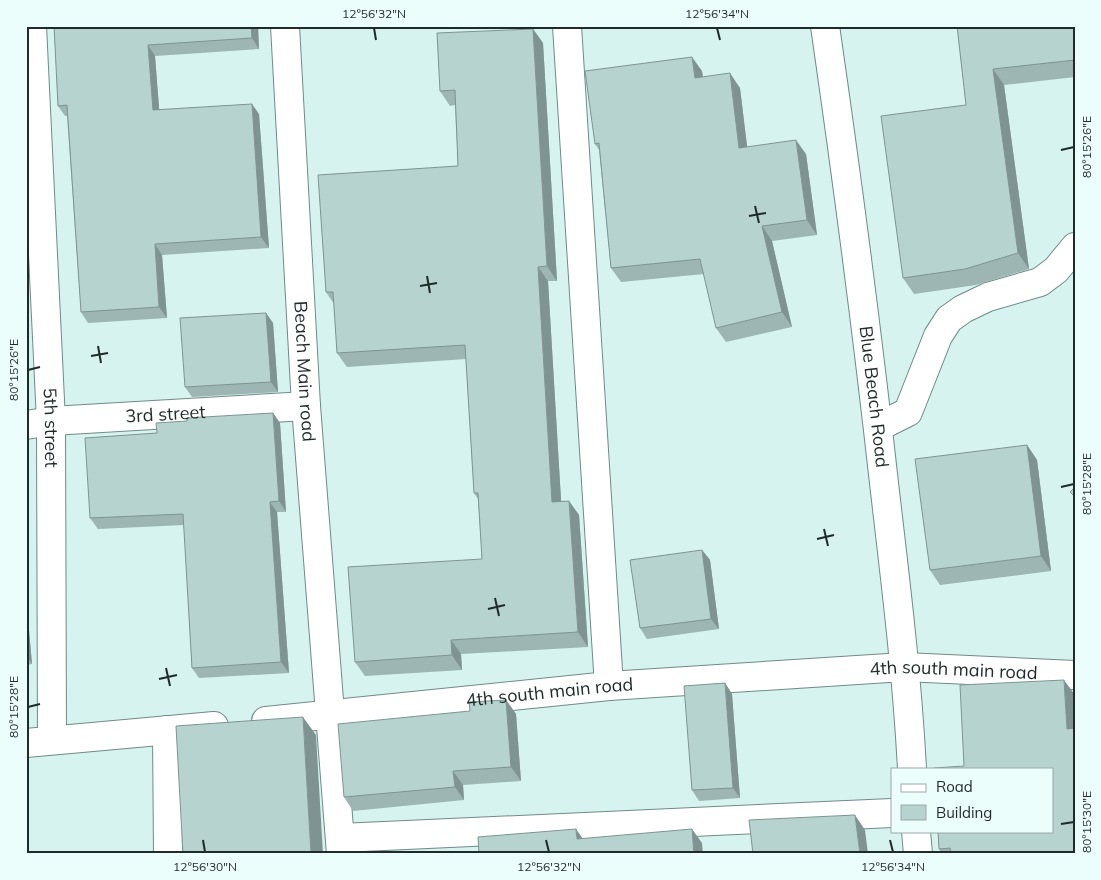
<svg xmlns="http://www.w3.org/2000/svg" width="1101" height="880" font-family="Mulish,sans-serif">
	<rect width="100%" height="100%" fill="#d6f3f0"/>
	<g fill="none" stroke-linecap="round" stroke-linejoin="round">
		<defs>
			<g id="minor">
				<path id="s1" d="M32,26L51,421L52,740"/>
				<path id="s2" d="M285,26L306,406L341,854"/>
				<path d="M567,26L609,686"/>
				<path id="s3" d="M825,26C847,178 867,330 884,483C895,578 907,673 912,769"/>
				<path id="s4" d="M26,425L51,421L306,406"/>
				<path d="M878,427L908,412L938,336L949,319L963,309L988,297L1040,282L1056,270L1075,247"/>
				<path id="s5" d="M266,721L609,686L904,667L1075,675"/>
				<path d="M167,730L168,854"/>
				<path d="M26,743L214,726"/>
				<path d="M916,831L918,854"/>
				<path d="M340,838L892,813"/>
			</g>
		</defs>
		<use href="#minor" stroke="#6f8b88" stroke-width="30"/>
		<use href="#minor" stroke="#fff" stroke-width="28"/>
	</g>
	<path fill="#9db5b3" d="M54,26H258L259,49L155,56L159,109L259,114L269,248L162,255L167,318L88,323L81,312L67,116H65L58,106Z
		M957,26H1075V77L1004,85L1029,269L976,285L914,294L903,278L966,105Z
		M533,29L543,43L557,281H548L561,501H569L579,515L588,647L461,654L462,670L365,676L355,662L482,559L478,499L474,493L466,359L347,367L337,353L334,304L326,292L458,166L455,105L450,106L440,91Z
		M702,71L703,77L740,88L747,147L806,154L817,235L772,241L792,327L726,342L716,328L704,274L621,282L611,268L599,150L595,144Z
		M266,313L273,323L278,392L192,397L185,387Z
		M273,413L280,423L286,512H277L289,673L199,678L192,668L184,525L98,529L90,518L157,433L187,421Z
		M1027,445L1037,460L1051,571L940,585L930,570Z
		M702,550L710,560L719,629L647,639L640,628Z
		M26,597L32,664L26,665Z
		M725,683L732,694L740,798L699,801L692,790Z
		M506,700L516,714L521,781L463,785L464,800L353,811L344,797L470,711Z
		M934,768L1075,854H942L939,849Z"/>
	<path fill="#7f9492" d="M251,26H258L259,49L252,38Z
		M533,29L543,43L557,281L547,266Z
		M148,45L155,56L160,120L153,110Z
		M692,57L702,71L705,93L695,78Z
		M993,69L1004,85L1029,269L1018,253Z
		M730,73L740,88L749,162L739,148Z
		M252,104L259,114L269,248L261,237Z
		M796,140L806,154L817,235L807,220Z
		M762,226L772,241L792,327L782,312Z
		M155,244L162,255L167,318L159,307Z
		M538,267L548,281L562,516L552,502Z
		M266,313L273,323L278,392L271,382Z
		M273,413L280,423L286,512L279,501Z
		M1027,445L1037,460L1051,571L1041,556Z
		M569,501L579,515L588,647L578,632Z
		M270,502L277,512L289,673L281,662Z
		M702,550L710,560L719,629L711,619Z
		M26,597L32,664L26,655Z
		M451,640L461,654L462,670L452,655Z
		M1064,680L1075,695V740L1067,729Z
		M725,683L732,694L740,798L733,788Z
		M506,700L516,714L521,781L511,767Z
		M303,717L316,735L323,854H311Z
		M453,771L463,785L464,800L455,787Z
		M855,815L865,830L868,854H860Z
		M576,829L586,843L577,839Z
		M692,829L702,843L703,854H694Z"/>
	<path fill="#b6d3d0" stroke="#7f9492" d="M54,26H251L252,38L148,45L153,110L252,104L261,237L155,244L159,307L81,312L67,105L58,106Z
		M957,26H1075V60L993,69L1018,253L965,269L903,278L881,116L966,105Z
		M533,29L547,266L538,267L552,502L569,501L578,632L451,640L452,655L355,662L348,567L482,559L478,493H474L465,345L337,353L333,292H326L318,175L458,166L455,90L440,91L437,33Z
		M692,57L695,78L730,73L739,148L796,140L807,220L762,226L782,312L716,328L700,259L611,268L599,143L595,144L585,71Z
		M266,313L271,382L185,387L180,318Z
		M273,413L279,501L270,502L281,662L192,668L183,514L90,518L85,438L157,433L156,423L187,421V418Z
		M1027,445L1041,556L930,570L915,459Z
		M1075,487V497L1070,492Z
		M702,550L711,619L640,628L630,560Z
		M1064,680L1067,729L1075,728V854H951L950,848L939,849L938,831H1052V769H934V768L964,766L960,685Z
		M725,683L733,788L692,790L684,686Z
		M506,700L511,767L453,771L455,787L344,797L338,724L470,711L469,702Z
		M303,717L311,854H183L176,726Z
		M855,815L860,854H753L749,820Z
		M576,829L577,839L692,829L694,854H479L478,837Z"/>
	<path fill="none" stroke="#1f2a29" stroke-width="2" d="M374,28L376,40M717,28L720,40M1061,150L1074,147M755,206L759,223M749,216L766,213M427,276L430,293M420,286L437,283M98,346L101,363M91,356L108,353M28,370L40,367M1061,487L1074,484M824,529L828,546M817,539L834,535M495,598L499,616M488,609L505,605M166,668L170,686M159,679L177,675M28,707L40,704M1061,824L1074,822M203,840L205,852M546,840L549,852M890,840L893,852"/>
	<g text-anchor="middle" stroke-width="5" stroke-linejoin="round" paint-order="stroke">
		<g font-size="18" fill="#1f2a29" stroke="#ecfefc">
			<text dy="6" stroke="none"><textPath href="#s2" startOffset="346">Beach Main road</textPath></text>
			<text dy="6" stroke="none"><textPath href="#s3" startOffset="374">Blue Beach Road</textPath></text>
			<text dy="6" stroke="none"><textPath href="#s4" startOffset="140">3rd street</textPath></text>
			<text dy="6" stroke="none"><textPath href="#s1" startOffset="402">5th street</textPath></text>
			<text dy="6" stroke="none"><textPath href="#s5" startOffset="690">4th south main road</textPath></text>
			<text dy="6" stroke="none"><textPath href="#s5" startOffset="285">4th south main road</textPath></text>
		</g>
	</g>
	<rect width="1101" height="880" fill="none" stroke="#ecfefc" stroke-width="55"/>
	<rect x="891" y="768" width="162" height="65" fill="#ecfefc" stroke="#9aa9a8"/>
	<rect x="901" y="784" width="25" height="8" fill="#ffffff" stroke="#9aa9a8"/>
	<text x="936" y="792" font-size="15" fill="#1f2a29">Road</text>
	<rect x="901" y="805" width="25" height="15" fill="#b6d3d0" stroke="#9aa9a8"/>
	<text x="936" y="818" font-size="15" fill="#1f2a29">Building</text>
	<rect x="28" y="28" width="1046" height="824" fill="none" stroke="#1f2a29" stroke-width="2"/>
	<g font-size="12" text-anchor="middle" fill="#1f2a29">
		<text x="374" y="18">12°56'32"N</text>
		<text x="717" y="18">12°56'34"N</text>
		<text transform="translate(1087 147) rotate(-90)" y="4">80°15'26"E</text>
		<text transform="translate(14 370) rotate(-90)" y="4">80°15'26"E</text>
		<text transform="translate(1087 484) rotate(-90)" y="4">80°15'28"E</text>
		<text transform="translate(14 707) rotate(-90)" y="4">80°15'28"E</text>
		<text transform="translate(1087 822) rotate(-90)" y="4">80°15'30"E</text>
		<text x="205" y="871">12°56'30"N</text>
		<text x="549" y="871">12°56'32"N</text>
		<text x="893" y="871">12°56'34"N</text>
	</g>
</svg>
